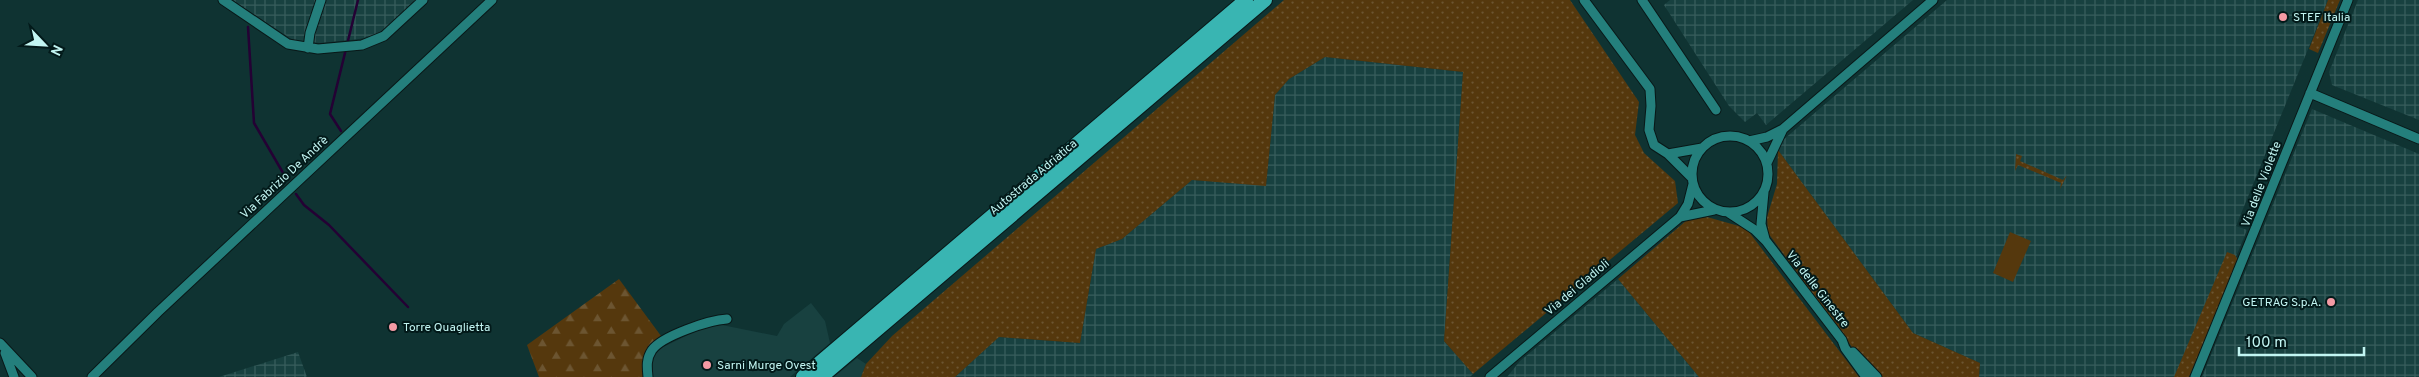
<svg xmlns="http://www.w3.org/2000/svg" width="2419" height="377" font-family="Overpass,sans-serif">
	<defs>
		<pattern id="industrial-grid" width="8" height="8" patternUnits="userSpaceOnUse" patternTransform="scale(1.25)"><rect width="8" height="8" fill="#184140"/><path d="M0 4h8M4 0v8" fill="none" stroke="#385d5c"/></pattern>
		<pattern id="green-dots" width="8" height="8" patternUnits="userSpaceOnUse" patternTransform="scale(1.25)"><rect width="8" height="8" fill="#55380d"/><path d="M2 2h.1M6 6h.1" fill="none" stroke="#6c5531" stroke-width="1.8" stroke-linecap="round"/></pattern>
		<pattern id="forest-firs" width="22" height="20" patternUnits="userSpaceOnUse" patternTransform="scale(1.25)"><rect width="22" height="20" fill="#55380d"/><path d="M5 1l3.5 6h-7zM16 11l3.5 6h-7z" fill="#6c5531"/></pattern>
	</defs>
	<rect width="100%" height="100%" fill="#0f3332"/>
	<path fill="#184140" d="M811,303L825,321L830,343L790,377H652V357L663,347L694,332L712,326L722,325L777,336L784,324Z
		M857,358L866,364L861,377H834Z"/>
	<path fill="url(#industrial-grid)" d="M232,0H416L389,26L375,35L359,39L320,43L293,40Z
		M1670,0H1913L1766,125L1757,113L1745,122L1729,106L1664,5Z
		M1947,0H2328L2236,226L2247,230L2186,377H1979L1980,363L1913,333L1778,150L1783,140Z
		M2358,0H2419V120L2332,85L2329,72Z
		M1325,57L1463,72L1444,341L1473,374L1470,377H955L999,337L1080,343L1096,249L1122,239L1192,180L1266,185L1275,95L1289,79Z
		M2312,109L2419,154V377H2202Z
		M1618,279L1699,377H1507L1520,361Z
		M298,352L307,377H219Z"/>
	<path fill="url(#green-dots)" d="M1284,0H1570L1639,102L1635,135L1644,153L1675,181L1678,203L1473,374L1444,341L1463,72L1325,57L1289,79L1275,95L1266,186L1192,180L1122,239L1096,249L1080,343L999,337L955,377H861L866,364L892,336Z
		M2328,0H2340L2318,53L2309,49Z
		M1778,150L1913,333L1980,363L1979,377H1874L1768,233L1767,217L1777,184Z
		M2016,154L2022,156L2020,161L2063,180L2067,175L2060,189L2061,183L2018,165L2015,171Z
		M1707,217L1746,228L1859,377H1699L1618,279L1687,220Z
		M2227,252L2235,255L2238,260L2189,377H2174Z"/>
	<path fill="url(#forest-firs)" d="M619,279L664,340L656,346L648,377H539L527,345Z"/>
	<path fill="#55380d" d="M2010,232L2031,241L2013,282L1993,273Z"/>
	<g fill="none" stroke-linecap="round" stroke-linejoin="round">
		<path stroke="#240134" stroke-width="2.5" d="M248,27L254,123L286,178
			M341,131L330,114L358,0
			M296,194L304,205L329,225L408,307"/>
		<defs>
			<path id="minor" d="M223,0L288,44L318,49L362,45L384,36L423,0
				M1584,0L1650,89L1651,106L1649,130L1654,145L1668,154L1692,178
				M1642,0L1716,110
				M308,48L310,33L321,0
				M2310,93L2419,139
				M1692 174a38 38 0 1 1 76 0a38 38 0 1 1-76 0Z
				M1749,141L1767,137L1783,129L1933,0
				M1668,154L1702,148
				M1767,163L1783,129
				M1764,192L1761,224L1765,239
				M1729,213L1755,230L1766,241L1842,340L1845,348L1866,377
				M1680,217L1714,210
				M0,343L32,377
				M1853,352L1877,377
				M5,353L14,377
				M92,377L158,312L492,0
				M648,377C647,367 646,359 652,350C662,336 709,320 727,319
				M1490,377L1680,217L1688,204L1693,184
				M2195,377L2348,0"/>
			<path id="highway" d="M803,377L1246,0
				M821,377L1265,0"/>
		</defs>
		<use href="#minor" stroke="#091818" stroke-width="11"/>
		<use href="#highway" stroke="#091818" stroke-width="16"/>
		<use href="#minor" stroke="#247f7c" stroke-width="9"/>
		<use href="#highway" stroke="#39b5b2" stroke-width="14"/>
	</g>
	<g fill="#f49aa4" stroke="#021919" stroke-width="2">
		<circle cx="2283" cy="17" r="5"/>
		<circle cx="2331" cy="302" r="5"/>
		<circle cx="393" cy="327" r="5"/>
		<circle cx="707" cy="365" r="5"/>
	</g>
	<g text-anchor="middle" stroke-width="4" stroke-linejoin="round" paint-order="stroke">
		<g font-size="12" fill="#c2f5f2" stroke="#021919" text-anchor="start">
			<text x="2293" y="21">STEF Italia</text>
			<text x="2321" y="306" text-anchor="end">GETRAG S.p.A.</text>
			<text x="403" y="331">Torre Quaglietta</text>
			<text x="717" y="369">Sarni Murge Ovest</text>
		</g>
		<g font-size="12" fill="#c2f5f2" stroke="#021919">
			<text transform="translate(284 177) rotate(-43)" y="4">Via Fabrizio De Andrè</text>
			<text transform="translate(1033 177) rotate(-40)" y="4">Autostrada Adriatica</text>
			<text transform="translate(2261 184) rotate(-69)" y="4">Via delle Violette</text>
			<text transform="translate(1577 287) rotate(-40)" y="4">Via dei Gladioli</text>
			<text transform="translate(1818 289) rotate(52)" y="4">Via delle Ginestre</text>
		</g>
	</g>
	<g transform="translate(45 45) rotate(115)" stroke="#021919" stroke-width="4" paint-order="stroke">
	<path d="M0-4L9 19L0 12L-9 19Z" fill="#c2f5f2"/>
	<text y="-8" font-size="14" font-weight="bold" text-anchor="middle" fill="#c2f5f2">N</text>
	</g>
	<path d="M2239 347v8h125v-8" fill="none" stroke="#c2f5f2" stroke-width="2.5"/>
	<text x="2246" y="347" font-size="15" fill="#c2f5f2" stroke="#021919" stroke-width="4" paint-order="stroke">100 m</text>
</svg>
